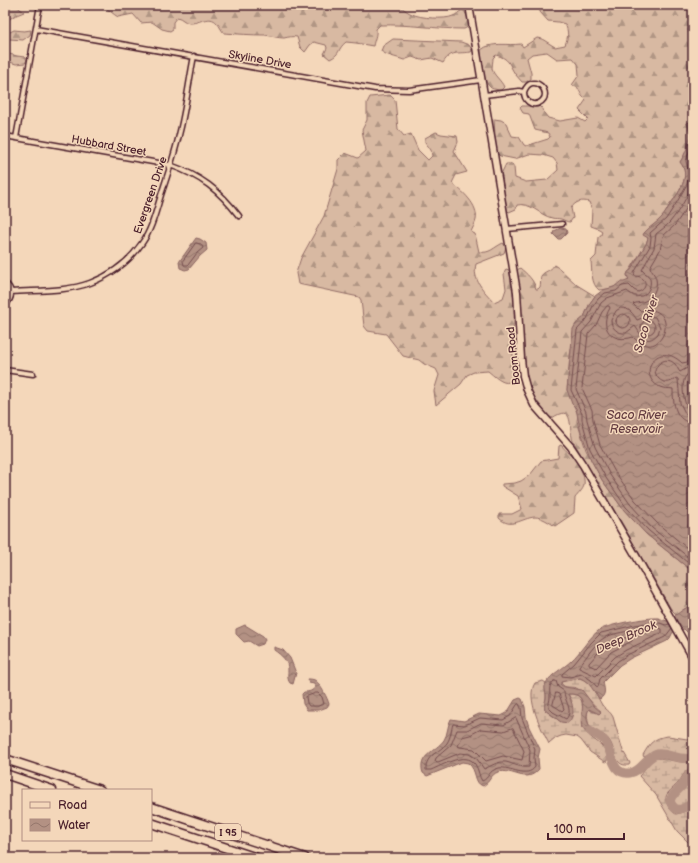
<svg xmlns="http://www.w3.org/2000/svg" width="698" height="863" font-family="'Balsamiq Sans',sans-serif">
	<defs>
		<pattern id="forest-firs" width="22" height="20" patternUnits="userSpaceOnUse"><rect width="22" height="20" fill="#d8b9a2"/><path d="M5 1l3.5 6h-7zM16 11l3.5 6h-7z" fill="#b19684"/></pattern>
		<pattern id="wetland-marsh" width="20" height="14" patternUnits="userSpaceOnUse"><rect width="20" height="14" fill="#d8b9a2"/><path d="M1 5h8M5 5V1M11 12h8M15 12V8" fill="none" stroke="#b19684"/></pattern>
		<pattern id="water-waves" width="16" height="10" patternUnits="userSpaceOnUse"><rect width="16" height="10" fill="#b39183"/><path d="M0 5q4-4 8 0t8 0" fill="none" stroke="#94766b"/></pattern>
	</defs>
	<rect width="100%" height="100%" fill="#f4d7ba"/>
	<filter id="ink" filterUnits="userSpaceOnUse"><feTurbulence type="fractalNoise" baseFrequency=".025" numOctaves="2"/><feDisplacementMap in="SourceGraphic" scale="8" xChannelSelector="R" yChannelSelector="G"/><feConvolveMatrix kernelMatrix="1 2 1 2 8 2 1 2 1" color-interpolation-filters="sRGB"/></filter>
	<g filter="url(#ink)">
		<path fill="url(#forest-firs)" stroke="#916c66" d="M5,5H15L24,12L14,16L5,22Z
			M81,5H392C403,6 403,10 412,14C420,18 445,20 453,16C456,15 459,12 462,10L465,12L469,21L468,27L464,29C436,29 408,24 380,25L376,29C377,35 374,40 373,46L356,43L346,42C337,49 341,54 330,59L324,54L327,48L326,45L314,42L310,45L305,52L300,47L297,37C292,36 289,37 284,38C278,38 272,36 265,35C251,35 238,34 224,33C221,30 220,26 217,23C210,14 198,24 189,23C184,22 182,18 177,17L173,22V29L170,31L162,29L152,22L141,23L133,14L118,17C113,14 108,9 104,7C96,4 88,9 81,5Z
			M540,5H693L691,24L688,30L691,38L693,37V121L687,123C688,126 690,130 690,133C691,142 685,155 680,162C692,176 678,194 669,206C667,210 665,214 662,217C658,222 651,227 646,231L648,238L646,244L627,275L629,280L627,282L608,289L599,290C591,284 592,271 591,261L596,256L598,237L601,235L602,231L599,229L591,226L592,210L589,202C582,200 576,201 571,208L573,218L570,222C566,222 565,220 561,219C558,218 555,219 552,218C539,215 531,202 517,205L516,209L509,212L507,210L501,174L506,164H512L514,167L515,178L526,182L547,180L558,170L557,163L553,158L543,155L529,154L515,159L500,156L496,152L494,119L501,120L506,123L512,136L519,137L524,145L526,146L548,139L550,137L548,133L535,130L529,114L523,113L520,108L522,106H540L543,109L544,113L548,118L560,121L578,118L585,122L588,119L579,110L586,100L582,96L578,88L572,85L579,75L578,64L573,58L557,59L547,52L532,54L527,58L531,73V79L526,82H522C520,79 517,77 515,74C508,63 510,59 496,55L493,58C493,61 492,65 492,69C494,76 501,80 504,87L501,90C498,90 494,89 491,88C483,83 481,59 481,50C492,41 507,46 521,44L523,47L537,38L542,39L555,47L565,45C568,37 569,32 565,24L558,22L548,21L540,12Z
			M14,30L24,31L31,30L30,35L23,40L10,39L5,43V32H10Z
			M393,39L461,42L469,45L472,50L471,52C458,54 451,50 443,63L432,58L421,60L412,57L404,60C396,57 387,56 381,51L383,46Z
			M5,53L17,56L25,57L27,60L25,63L16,64L7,61L5,63Z
			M390,95L395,100L398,129L404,136L411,134L418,150L428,160L432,156L431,150L425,142V138L436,132L441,134L457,136L458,142L454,151L467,172L456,175L452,183C462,191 479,205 476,220C475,224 472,229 471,232L475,234L479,252C490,254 494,247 503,243L506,247L504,253L476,264C472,280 484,291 494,302L503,298L506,289L504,274L506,269L509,270C513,287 515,306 514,323C514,329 510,335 511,341C511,350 520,378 509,382C503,385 493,375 488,371L474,372L467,375L461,384L436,405L434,391L439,375L436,369L424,364L419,360L403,356L386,334L368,331L364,326L361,300L359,297L298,284L296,273L301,258L324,216L338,169V160L345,153L358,158L366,151L362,130L367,120V103L370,97Z
			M554,265L560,269L577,285L595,296L590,303L584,317L576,324L570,355L567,390L578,415L577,421L586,450L602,480L623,509L646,534L693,572V605L684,609L677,615L671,609L623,525L576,446C574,443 572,440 572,437C569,424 573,404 552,418L548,416L532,394L528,382L526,371L517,270L520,268C527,274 534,280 536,289H538L540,287C541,284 540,279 541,276C544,271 551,271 554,265Z
			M561,445C564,449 567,451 570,454C577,460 586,476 584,485C583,490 578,494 575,498L574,513L555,526C550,523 542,517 535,517C521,518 511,530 499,518V514H512L522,509L518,496L502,486V484L515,483L521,481L530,475L541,461L558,458L559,446Z"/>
		<path fill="url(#wetland-marsh)" stroke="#916c66" d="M580,678C593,683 596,695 602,705C605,709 610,711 613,717L623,751L630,763L629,765C613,767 616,749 609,740C606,735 598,732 592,731C588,724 586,718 588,710L589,709L593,712L601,711C594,706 584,693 578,689C572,685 565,690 561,683L563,681Z
			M543,681L546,683C545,689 546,692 546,697C546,702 544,705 545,710L561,722L572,701L568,694C588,692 582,714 582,728C585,731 588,735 592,738C600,744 609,749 607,761L605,762L590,752L581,740L577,737L566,735L561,736L556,738L549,744C542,730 525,698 535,683Z
			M668,736L687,739L693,742V755L681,756L658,751L644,757L643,755C650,743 653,738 668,736Z
			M656,758C669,758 680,765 693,761V765C686,770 683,775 679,782C676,786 671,789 668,793C662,800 670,811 676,814L681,813L693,807V847L677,831L656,795L639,776C645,770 648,762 656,758Z
			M693,773V800C686,802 682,809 674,804C673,795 680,794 685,788C688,784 690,778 693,773Z"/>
		<path fill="url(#water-waves)" stroke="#896360" d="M693,121V375L688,378C686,390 689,401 693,412V572L646,534L623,509L602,480L591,460L580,429L576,408L572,404L567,390L573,329L576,324L584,317L590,303L595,296L603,290L614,287L620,282H624L629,280L627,275L628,272L631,270L646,244L648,238L643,235L644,233C649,227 657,223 662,217C665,214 667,210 669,206C678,194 692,176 680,162C685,155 690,142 690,133C690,130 688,126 687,123Z
			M561,228L566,229L567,233L561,239H558L553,234L554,231Z
			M196,238L200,239L206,243L207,250L200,256L189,269L185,270L180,268L179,262Z
			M693,605V634H689L684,629L673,632L670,638L667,641L631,658L620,665L603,682C604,688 607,694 600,699C593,692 591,682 580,678L561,682V685L565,687L582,690L594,706L601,712L599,714L589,709C582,722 594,732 602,740L589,734L582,728C578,715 592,693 568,694C573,704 576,715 568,723L561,722L545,710C544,705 545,703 546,698C547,693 543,689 546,683C551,674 564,668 571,661C581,652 587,640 598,631C605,625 648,617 658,618C661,619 664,620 667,621C676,616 683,608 693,605Z
			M245,625L263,636L265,639L263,644L257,646L249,641L244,642L236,634V629Z
			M274,647L283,650L290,658L296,673L293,684L290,683C287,679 288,675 288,671C289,661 281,655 274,650Z
			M307,679C310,679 314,679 316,681C320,684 328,699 329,704L327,707L319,710H307L303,704L302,694L304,692C309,692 313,691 315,687L314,684L309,683Z
			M520,698L522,699L525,707L526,717L529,727L540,749L538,758L539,769C526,785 513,768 498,772C490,775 491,781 483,786C473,783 478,771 468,763L462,762L427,776L423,773C417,756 436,751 444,740C448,734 447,726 451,719L464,721L479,714L501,716L507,713L515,700Z"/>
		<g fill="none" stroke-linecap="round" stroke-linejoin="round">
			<path stroke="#744d4e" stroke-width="1" d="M693,139L686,161L689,174L687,184L677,202L666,219L650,233L651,238L650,246L634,273L635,276C647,276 649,289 638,292L634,290L629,285L622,286L616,291L605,293L598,299L593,306L587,319L577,330L571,390L582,414V420L590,449L606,478L626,507L649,531L693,567
				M693,180C690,194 679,211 670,222C666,227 661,230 656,234L654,248L642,270C644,273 649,275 650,279C651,283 650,286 649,289C644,299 635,298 627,291L607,298L601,303L591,322L582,332L576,389L586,412L587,420L595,447L610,475L630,504L652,528L693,561
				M693,196L686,209L675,225L663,236L660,250L650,267C651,271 655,274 656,279C658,287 653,298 645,301C641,303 637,302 633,304L640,311C684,301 663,368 633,337C612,344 598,328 610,308L609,306H607L602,312L596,325L588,334L582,388L592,410L593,420L600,445L615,472L635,500L657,523L693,553
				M196,243L201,244L203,248L197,253L188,265H184L183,261Z
				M621,308C630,308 633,314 637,320L647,316L655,317L660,327L658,334C645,347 641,334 635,326L626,333C618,334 611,328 611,320L616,311Z
				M616 321a7 7 0 1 1 14 0a7 7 0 1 1-14 0Z
				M641 327a7 7 0 1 1 14 0a7 7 0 1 1-14 0Z
				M693,361L682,363C656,338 636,376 660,387C664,389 669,388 673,389C673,403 675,422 693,423
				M693,367L687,368L680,372C678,370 677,366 675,364C667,356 657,362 655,371C657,382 668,386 676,378L678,379L680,403L686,415L693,417
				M693,372C678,373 683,400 688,410L693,412
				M669,624L666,625L656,622L635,625L601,633L591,643L574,664L562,674V676L570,677L582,674L591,680L596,686L598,687L600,679L618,661L629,654L665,637L672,628
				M656,627L662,629V633L626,650L615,657L596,676L579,668V666C587,657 594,644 604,638C613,632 645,629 656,627Z
				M630,637L632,638V641L611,652L596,668L589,665V663L607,643Z
				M554,681H556L558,687L564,691C564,701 574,710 566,719L553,712L549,708C548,704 550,701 550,697C550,689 548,687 554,681Z
				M316,693H318L322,697L324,704L318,706H309L307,703L306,697Z
				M556,693L559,694L564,709L562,711L553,705Z
				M519,704L521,708L522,718L526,728L535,749L534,758L535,767C527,779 510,766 499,768C487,771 490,778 482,781C479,777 479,770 475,764C466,751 443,765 431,770H426C425,755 439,753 447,743C451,737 451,730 453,724L465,725L480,718L503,720L510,716L517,705Z
				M516,718L530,750L529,767C521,768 514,764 506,762C498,761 491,766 484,769L477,759L469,754L460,753L438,762L435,761L436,758L451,745L457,730H467L481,723L503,725Z
				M513,728L524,751L522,760L503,756L486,761L474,749L460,747L458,746L462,737L470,735L481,729L503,731Z"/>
			<path stroke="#b39183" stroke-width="9" d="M590,731C595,735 602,737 605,742C613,753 611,775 630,773C641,772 646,757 657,754C666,752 679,761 693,758
				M693,769L681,787L672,796L670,801C676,815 683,808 693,803"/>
			<defs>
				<path id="street" d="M36,29L375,89L409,90L481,80
					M484,95L519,91L524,92C524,100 531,107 539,103C556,94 532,70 524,92
					M5,136L170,165C201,176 219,190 239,216
					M16,138L40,5
					M507,229L562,224
					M5,283C13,289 13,298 5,305
					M11,292C37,290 65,292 90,283C111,275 129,262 142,243C152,229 156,211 161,195C168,174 175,153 180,131C186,107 189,81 194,56
					M5,370L33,374"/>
				<path id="secondary" d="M469,5L517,292L521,359L523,376L527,390L534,405L571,447L583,465L636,556L693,658"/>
				<path id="highway" d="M5,759L100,790
					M5,774L52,790
					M151,807L305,858
					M151,823L257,858"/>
			</defs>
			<use href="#street" stroke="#4a1f2b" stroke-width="7"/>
			<use href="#secondary" stroke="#4a1f2b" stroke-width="9"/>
			<use href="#highway" stroke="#4a1f2b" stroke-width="11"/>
			<use href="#street" stroke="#f4d7ba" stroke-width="4"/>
			<use href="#secondary" stroke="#f4d7ba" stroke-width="6"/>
			<use href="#highway" stroke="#f4d7ba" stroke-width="8"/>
		</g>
	</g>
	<g text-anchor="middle" stroke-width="3" stroke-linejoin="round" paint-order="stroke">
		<rect fill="#f4d7ba" stroke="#7d5656" stroke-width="1" x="215" y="824" width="26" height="16" rx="3"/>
		<g font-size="10" font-weight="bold" fill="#4a1f2b">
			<text x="228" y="836">I 95</text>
		</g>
		<g font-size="11" fill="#4a1f2b" stroke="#f4d7ba">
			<text transform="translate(260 59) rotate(10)" y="4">Skyline Drive</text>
			<text transform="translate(109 145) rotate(10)" y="4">Hubbard Street</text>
			<text transform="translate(150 195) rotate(-71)" y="4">Evergreen Drive</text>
			<text transform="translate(513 356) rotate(-96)" y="4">Boom Road</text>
		</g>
		<g font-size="12" font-style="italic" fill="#643c41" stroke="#f4d7ba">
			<text transform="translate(646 324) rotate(-73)" y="4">Saco River</text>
			<text x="636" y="419">Saco River<tspan x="636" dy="14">Reservoir</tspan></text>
			<text transform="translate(626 637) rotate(-24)" y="4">Deep Brook</text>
		</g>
	</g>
	<rect width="698" height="863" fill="none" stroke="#f4d7ba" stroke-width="20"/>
	<rect x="10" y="10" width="678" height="843" fill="none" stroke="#4a1f2b" stroke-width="1.5" filter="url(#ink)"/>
	<rect x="22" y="789" width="130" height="52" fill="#f4d7ba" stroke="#b08d81"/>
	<rect x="30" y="802" width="20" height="6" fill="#f4d7ba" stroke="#b08d81"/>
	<text x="58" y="809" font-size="12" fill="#4a1f2b">Road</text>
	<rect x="30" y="819" width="20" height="12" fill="url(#water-waves)" stroke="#b08d81"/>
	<text x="58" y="829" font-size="12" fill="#4a1f2b">Water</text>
	<path d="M548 833v6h76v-6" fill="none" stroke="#4a1f2b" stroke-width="2"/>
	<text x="554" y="833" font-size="12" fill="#4a1f2b" stroke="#f4d7ba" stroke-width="3" paint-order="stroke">100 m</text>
</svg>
